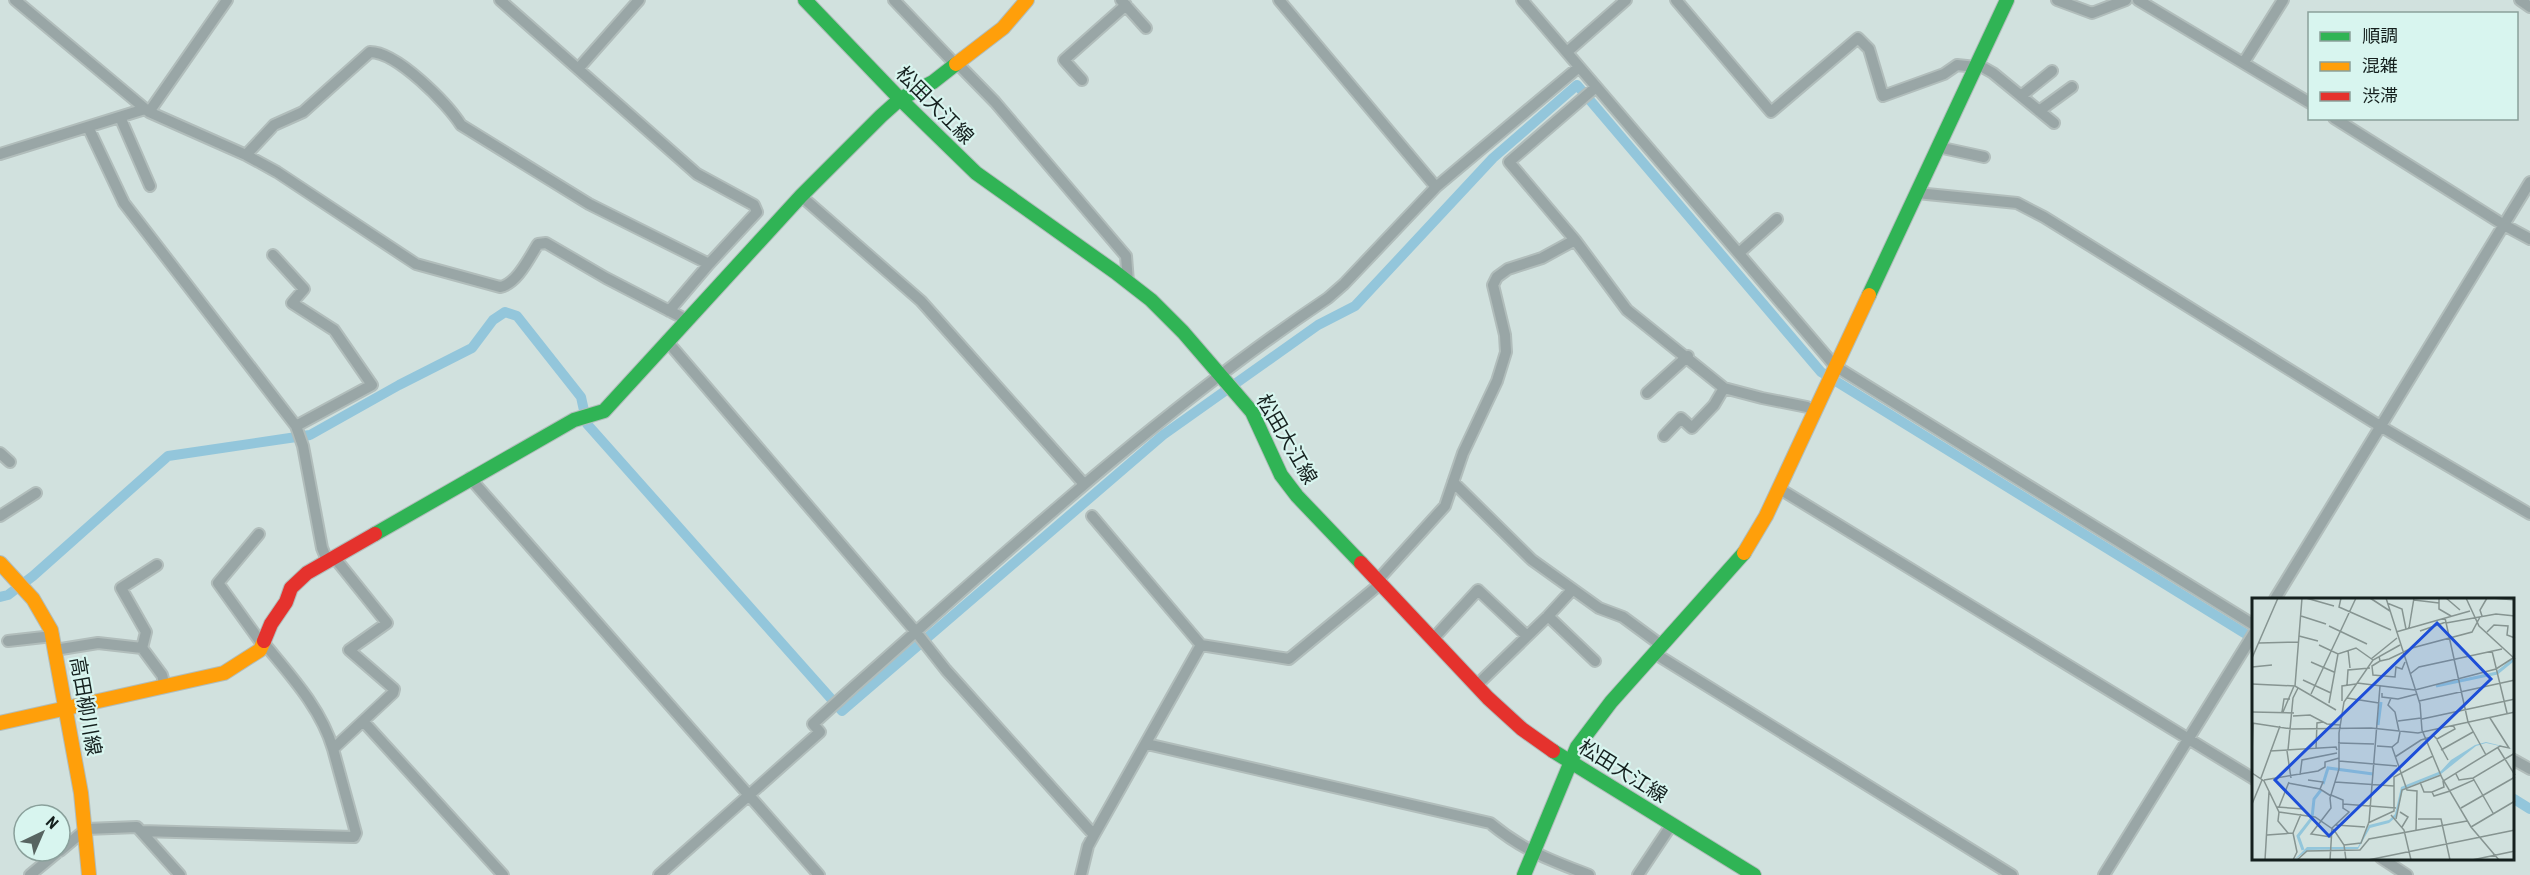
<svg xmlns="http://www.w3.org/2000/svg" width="2530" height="875" font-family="'Roboto Condensed','Noto Sans JP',sans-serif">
	<rect width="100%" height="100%" fill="#d1e1de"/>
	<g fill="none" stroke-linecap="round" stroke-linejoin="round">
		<path stroke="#93c6db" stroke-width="10" d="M0,597L8,595L33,576L168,456L310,435L399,385L472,348L493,320L505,312L517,316L581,397L587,424L842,711L1163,435L1318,325L1355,306L1493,158L1577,85L1821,372L2254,639
			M2514,799L2530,809"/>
		<defs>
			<path id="street" d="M15,0L149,112L246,155L277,172L416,264L500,287C517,284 529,258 538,244L546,243L606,278L687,320
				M500,0L697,174L754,205L757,212L709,264L669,311
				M894,0L955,64
				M1121,0L1146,28
				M1279,0L1436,187
				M1522,0L1835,366L2254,625
				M1676,0L1771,112L1858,38L1869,49L1883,96L1944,74L1957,65L1976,67
				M2057,0L2092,13L2126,0
				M2138,0L2310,103
				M2520,0L2530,7
				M1567,52L1626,0
				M2244,62L2283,0
				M957,63L995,102L1126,256L1128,282
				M1977,64L1993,73L2054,123
				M578,69L639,0
				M1082,80L1064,60L1126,5
				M1596,87L1509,162L1575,240L1627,310L1724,388L1762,398L1807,407L1814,411
				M2021,96L2052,71
				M2039,111L2072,87
				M149,112L227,0
				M120,117L150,186
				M2334,118L2504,225L2530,239
				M89,129L124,203L296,426L303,446L322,548L327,560
				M1938,147L1984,157
				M0,154L145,109
				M246,155L274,125L303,112L370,52C397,52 447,103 461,125L589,204L709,264
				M1917,193L2017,203L2044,217L2380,426L2530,514
				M801,196L921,301L1084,484
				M1739,253L1777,219
				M273,255L304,289L292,303L334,330L372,385L296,426
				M667,341L916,632L946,670L1094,835
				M1647,393L1688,356
				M1664,436L1681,418L1692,428L1714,405L1724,388
				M0,453L10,462
				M470,478L819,875
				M1453,482L1532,560L1599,608L1623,617L1661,645
				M1780,489L2254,779
				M0,516L36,493
				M1092,516L1201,645L1289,659L1380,584
				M259,534L218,583L262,644
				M1377,581L1445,506L1463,453L1497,381L1506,352L1505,335L1493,285L1497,277L1508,269L1542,258L1575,240
				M2275,599L2530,182
				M1548,616L1572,590
				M1433,639L1478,590L1527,636
				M8,641L53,636
				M263,642C290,675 321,708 333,749
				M142,648L146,632L121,588L157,565
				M55,650L98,643L142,648L162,675L165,686
				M1654,653L2012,875
				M1477,685L1548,616L1595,661
				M363,721L503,875
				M1147,744L1490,823C1524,851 1548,859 1589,875
				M2514,760L2530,769
				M141,831L354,837L356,833L333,749L393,693L394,689L349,650L387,623L334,557
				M60,851L86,829L137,827L180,875
				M2381,858L2407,875
				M30,875L59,851
				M659,875L820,732L813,724L848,692C1003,555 1156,413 1328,298L1344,284L1436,187L1579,67
				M1081,875L1088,846L1094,835L1201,645
				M1638,875L1672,824
				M2104,875L2254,633"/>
			<path id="fast" d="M805,0L900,99L976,173L1115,272L1151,300L1183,332L1252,412L1281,475L1297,496L1361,563
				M1869,295L2007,0
				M375,534L574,420L604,411L801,196L881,116L900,99L933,82L956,64
				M1553,751L1754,875
				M1524,875L1577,747L1611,702L1744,553"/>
			<path id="slow" d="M956,64L1003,28L1027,0
				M1744,553L1766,516L1869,295
				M0,563L33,599L51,630L81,793L89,875
				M0,723L224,673L260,650L264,641"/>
			<path id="jam" d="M1361,563L1488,698L1522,729L1553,751
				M264,641L271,624L286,602L291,588L307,573L375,534"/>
		</defs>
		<use href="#street" stroke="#b1bdbb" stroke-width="14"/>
		<use href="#fast" stroke="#b1bdbb" stroke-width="16"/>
		<use href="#slow" stroke="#b1bdbb" stroke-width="16"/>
		<use href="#jam" stroke="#b1bdbb" stroke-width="16"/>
		<use href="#street" stroke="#99a6a6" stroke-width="10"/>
		<use href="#fast" stroke="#30b455" stroke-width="14"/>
		<use href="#slow" stroke="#ff9f0a" stroke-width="14"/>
		<use href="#jam" stroke="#e5322d" stroke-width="14"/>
	</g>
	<g text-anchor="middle" stroke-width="4.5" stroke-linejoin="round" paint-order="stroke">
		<g font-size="20" fill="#15201e" stroke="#d8f5ef">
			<text transform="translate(935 105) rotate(45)" y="7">松田大江線</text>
			<text transform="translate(1287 439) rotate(60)" y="7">松田大江線</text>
			<text transform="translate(86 706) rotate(80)" y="7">高田柳川線</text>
			<text transform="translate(1623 771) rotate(32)" y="7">松田大江線</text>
		</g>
	</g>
	<g transform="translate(2252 598)">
		<rect width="262" height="262" fill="#d1e1de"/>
		<path d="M234,144L262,151L234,145L224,148L189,176L151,191L144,219L137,225L118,230L106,251L56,252L42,262L55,249H106L117,227L137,222L143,216L149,189L189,173L199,162L223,147Z" fill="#93c6db"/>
		<path fill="none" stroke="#93c6db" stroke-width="3" d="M184,88L245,75L261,62M126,127L129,104M71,186L76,170L121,176M51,252L46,238L60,220L62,201L69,192"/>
		<path fill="none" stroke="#869491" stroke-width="1.5" d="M54,0L82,8M89,0L87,9L139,32M118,0L138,13M134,0L168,106L170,132L190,180L219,229L247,262M187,0V11L199,18M194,0L208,12M214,0L227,28L263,61M240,0L263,2M162,2L187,5M135,5L150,11L154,31M49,18L74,26M230,18L228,12L235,0M193,20L216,124L234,157M194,25L244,16L263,18M77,28L115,46M157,30L162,0M168,33L194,24M144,34L218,13M235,34L242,27L256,28L255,37L263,40M47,38L66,43M7,45L47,44M67,47L86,56L104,50L121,62M96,52L98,70M240,53L255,115M127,58L128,63L137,61L160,50L220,34L228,19M0,60L26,0M119,61L145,40M128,63L120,68L121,77L143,79L144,69L150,71L153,64M59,64L82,74M0,69L20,67M158,76L167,69L250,51M51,82L79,95M105,85L163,92L244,71L261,60M0,86L43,88L84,112M95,87L96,72L118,70M43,88L50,0M130,95V99L146,101L165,96M59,96L104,0M95,100L127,105M139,100L136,107L143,114L147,133M90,103V88L104,86M167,103L263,82M77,105L86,56M0,114L42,115M30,114L32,101H38M31,114L42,88M41,118L58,117L75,126L88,127M170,121L263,101M146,123L169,120M0,125L40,131L119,130L166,135L263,114M185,142L196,162M86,145L122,146M125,148L140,149L146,144L148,134M140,149L155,192L165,193L164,232M246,150L263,177M64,151L65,125L71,124M36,152L41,100L46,90M189,152L221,134M18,153L84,149L85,152M35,153L39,180M0,156L1,126M143,159L169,142L182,138L185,141L203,131L201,127M87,163L145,168M0,175L12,183L27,214L63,219L82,232L92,247L94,262M204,176L207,182L221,180M48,177L50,162L85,155M9,180L28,128M12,182L66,173L73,169V164L87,160M56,182L71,184L68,191M222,182L241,215M83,184L142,188M168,184L172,194H180L192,189L191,183L248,148L257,150L238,120M36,185L68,191L79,198M197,193L222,182L221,180L263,155M180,194L182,198L198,193M0,206L10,182M91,206L144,210M25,209L52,211M27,209L37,184M209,210L263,179M27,214L26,223L36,235M148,214L156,219L150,229M139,217L152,232L159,262M144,221L150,192L189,177M166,221H189L198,262M116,225L142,213V179L181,158M84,227L113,229M219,229L263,203M15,237L41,235M79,239L59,236L79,210L78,200L87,171V135L92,104L121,62L148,47M92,247L109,245L117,224L128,88M13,262L17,194M41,262L45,254L41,235L49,216M45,262L55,253L108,252L117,241L215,223M78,262L80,230L97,214L91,210V202L79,197M116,262L263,232M220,262L263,253"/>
		<path fill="#1d4ed8" fill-opacity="0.15" stroke="#1d4ed8" stroke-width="3" d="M185,25L239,81L77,238L23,182Z"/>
		<rect width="262" height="262" fill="none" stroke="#15201e" stroke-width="3"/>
	</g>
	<rect x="2308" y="12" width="210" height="108" fill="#d8f5ef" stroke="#8aa09b" stroke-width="1.5"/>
	<rect x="2320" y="32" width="30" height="9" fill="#30b455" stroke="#8aa09b" stroke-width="1.5"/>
	<text x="2362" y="42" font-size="18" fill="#15201e">順調</text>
	<rect x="2320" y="62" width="30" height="9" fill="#ff9f0a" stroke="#8aa09b" stroke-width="1.5"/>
	<text x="2362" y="72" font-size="18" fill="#15201e">混雑</text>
	<rect x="2320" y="92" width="30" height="9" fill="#e5322d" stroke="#8aa09b" stroke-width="1.5"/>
	<text x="2362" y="102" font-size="18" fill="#15201e">渋滞</text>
	<g transform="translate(42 833) rotate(44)"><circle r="28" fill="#d8f5ef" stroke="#8aa09b" stroke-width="1.5"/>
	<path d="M0-4.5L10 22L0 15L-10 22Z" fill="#576461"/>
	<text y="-9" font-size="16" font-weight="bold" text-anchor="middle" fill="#15201e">N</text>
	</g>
</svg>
